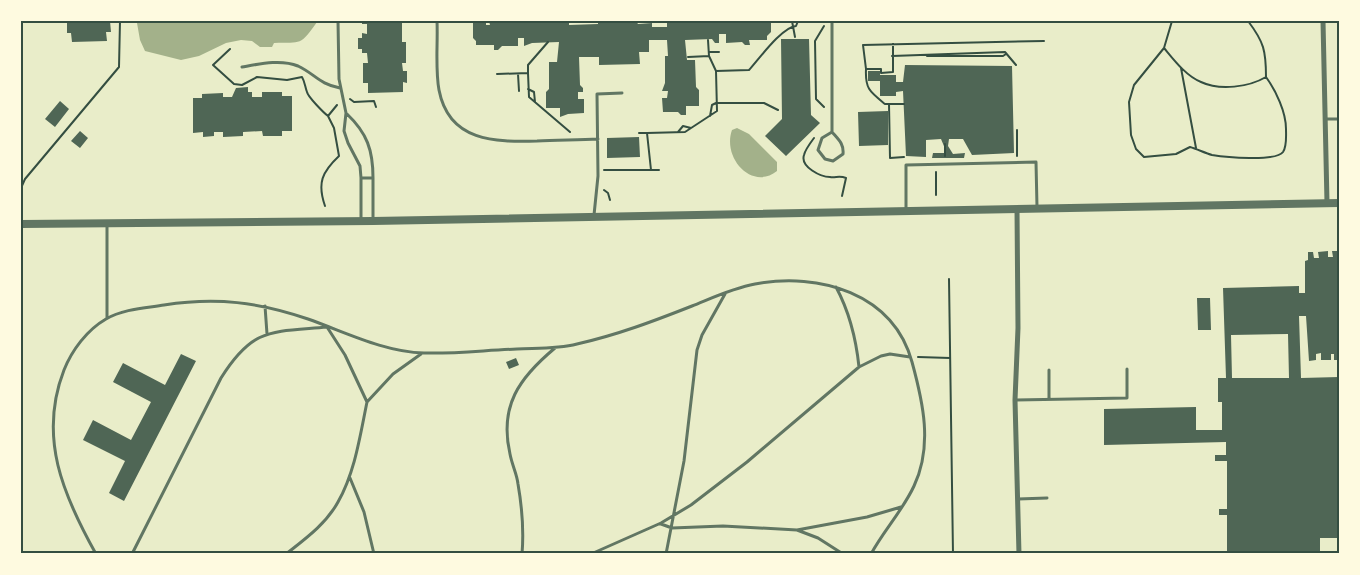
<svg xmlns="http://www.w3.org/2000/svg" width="1360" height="575" font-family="'Playfair Display',serif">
	<rect width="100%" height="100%" fill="#e9edc9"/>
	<path fill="#a3b18a" d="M146,21H317V22C300,46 302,42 274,43L272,47H260L252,41L241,40L226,43L199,56L181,60L145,51L140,40L137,23Z
		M737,128L749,134L777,162V171C752,191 722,158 732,130Z"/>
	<path fill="#4f6655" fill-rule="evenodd" d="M67,21H110L111,32H106L107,41L72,42L71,33H67Z
		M362,21H409L402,23V42H406V63H402L403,71H407V83L403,82V92L368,93V83H363V63H368L367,53H362V49H358V38H362V33L367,34V24H362Z
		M486,21V25H490L489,21H569V25L598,24V21H636L638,24L652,23V27H667V23L674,21H771V32L767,36V40H749L750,45H745L742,42L726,43V34H719V43H715L712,39L685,40L687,60H695L696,87L699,90V106H686V115H681L678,112H663L662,98H667L668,91H662L665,83V56H668L667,40H649V52H639L640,64L599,65V57H579L580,85L583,88V92H578V99H584V113L568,114L560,117V108H546V92L549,89V62H557L559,42L532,43L524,46V38H518V46H502L498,50H494V45H476V41L473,38V22Z
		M781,39H809L811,115L820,123L786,156L765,136L782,119Z
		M905,65L1012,66L1014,153L972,155L963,139H949L948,146L953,154L965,153L964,158H932L933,153H945L946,151L941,139L926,140V157L906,156L903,91L896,92V96H880V81H868V71H880V75H896V82H903Z
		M248,87V92H252V97H262V92H282V96H292V131H282V136H263L262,131L243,132V136L223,137V132H214V136L203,137V132L193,133V98H202V94L223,93V97H232L236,88Z
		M60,101L69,109L55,127L45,119Z
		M888,111V145L859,146L858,112Z
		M80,131L88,138L80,148L71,141Z
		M639,137L640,157L607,158V138Z
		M1328,251V257H1333L1332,251H1339V360H1334V354H1331V360H1321V353L1316,354V360L1309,361L1306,316H1299L1301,378L1339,377V538H1320V554H1227V515H1219V509H1227V461H1215V455H1226V442L1104,445V409L1196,407V430H1222V402H1218V378H1226L1223,288L1299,286V293H1305V261L1308,260V252H1313L1314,258H1319L1318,252ZM1288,334L1289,378H1232L1231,335Z
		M1197,298H1210L1211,330H1198Z
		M181,354L196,361L124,501L109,493L125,461L83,440L93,420L131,440L151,402L113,382L123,363L165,385Z
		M516,358L519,365L509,369L506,362Z"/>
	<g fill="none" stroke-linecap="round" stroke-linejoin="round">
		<path stroke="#344e41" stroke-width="2" d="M792,21L795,37
			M1172,21L1164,48L1134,85L1129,102L1131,135L1136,149L1144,157L1176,154L1190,147C1197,149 1205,153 1212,155C1224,157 1276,162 1283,152C1287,146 1286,136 1286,129C1286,112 1276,91 1266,77
			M824,26L815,41L816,99L824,107
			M893,44V72L881,73V69H866L863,45L1044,41
			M1164,48C1174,60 1186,76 1201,82C1220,91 1249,87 1266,77C1266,51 1264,42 1248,21
			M230,49L213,65L234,84L242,85L257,77L287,80L302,77C305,82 305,87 307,92C308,97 324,113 328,116L337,105
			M709,52H719
			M709,56L716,71L749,70C759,59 782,27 796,26L798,21
			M892,56L1005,52L1016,65
			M927,56H1003L1006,54
			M688,57L709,56L708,40
			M1181,68L1196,148
			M866,69C865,89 870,92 885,104H904
			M528,73L529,97L570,132
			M497,74L528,73V65L548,42
			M518,74L519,91
			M528,89L534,92L535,102
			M350,99L354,102L374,101L376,107
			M889,104L890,158L904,157
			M710,116L712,105L716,103H764L778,110
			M678,132L683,126L691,128
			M639,133H647
			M814,138C811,142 805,150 804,155C800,167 821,177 830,177C836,178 839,175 846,178L842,196
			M945,144V156
			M1017,156V130
			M604,170H659
			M651,170L647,133L685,132L717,111L716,71
			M936,172V195
			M21,188L25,179L119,67L120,21
			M604,190L608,193L610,200
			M325,206C317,183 322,172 339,156L334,128L328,116
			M949,279L953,554
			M918,357L950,358"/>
		<path stroke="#617663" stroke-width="3" d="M338,21L339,79L346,113L344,131L348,143L360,166L361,178
			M437,21C438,43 435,69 439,90C449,142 495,142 537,141C557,140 578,140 598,139
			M832,21V132C839,140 844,144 843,154L833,161L825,159L818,150L822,138L832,132
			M242,67C259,64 281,59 298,66C315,74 319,84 340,88
			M347,114C367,133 373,150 373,178
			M1325,119H1339
			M906,210V165L1036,162L1037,207
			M594,215L598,176L597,94L622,93
			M361,221V178H373V220
			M107,224V318
			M836,287C850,313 856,338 859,367
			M265,306L267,334
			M1049,370V399
			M1015,400L1127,398V369
			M350,478L364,512L374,554
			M1018,499L1047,498
			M661,524L672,528L723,526L797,530L867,517L901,507
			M797,530L818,538L843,554
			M96,554C63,495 38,437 64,370C72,350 87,330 106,319C123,309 145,308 164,305C216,297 259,302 308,319C345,332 384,352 424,353C455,354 487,350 517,349C538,348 557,349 577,344C617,335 654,321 692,306C712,298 733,288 755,284C819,272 893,293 912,362C923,402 933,446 914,486C903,510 884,530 871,554
			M132,554L221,378C253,327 271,332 327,327L345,355L367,402L393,374L421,354
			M286,554C305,539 326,524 338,502C355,472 360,436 367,402
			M522,554C524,530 522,507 518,484C517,474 512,465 510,454C499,406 519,378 555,348
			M591,554L661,523L691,505L747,462L859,367L881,356L890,354L910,357
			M666,554L684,461L697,350L702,335L725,294"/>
		<path stroke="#617663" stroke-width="5" d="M1323,21L1327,203
			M1017,209L1018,328L1015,400L1019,554"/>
		<path stroke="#617663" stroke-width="8" d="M21,224L373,221L1339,203"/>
	</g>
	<rect width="1360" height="575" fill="none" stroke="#fefae0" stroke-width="45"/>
	<rect x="22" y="22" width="1316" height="530" fill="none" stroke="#344e41" stroke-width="2"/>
</svg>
